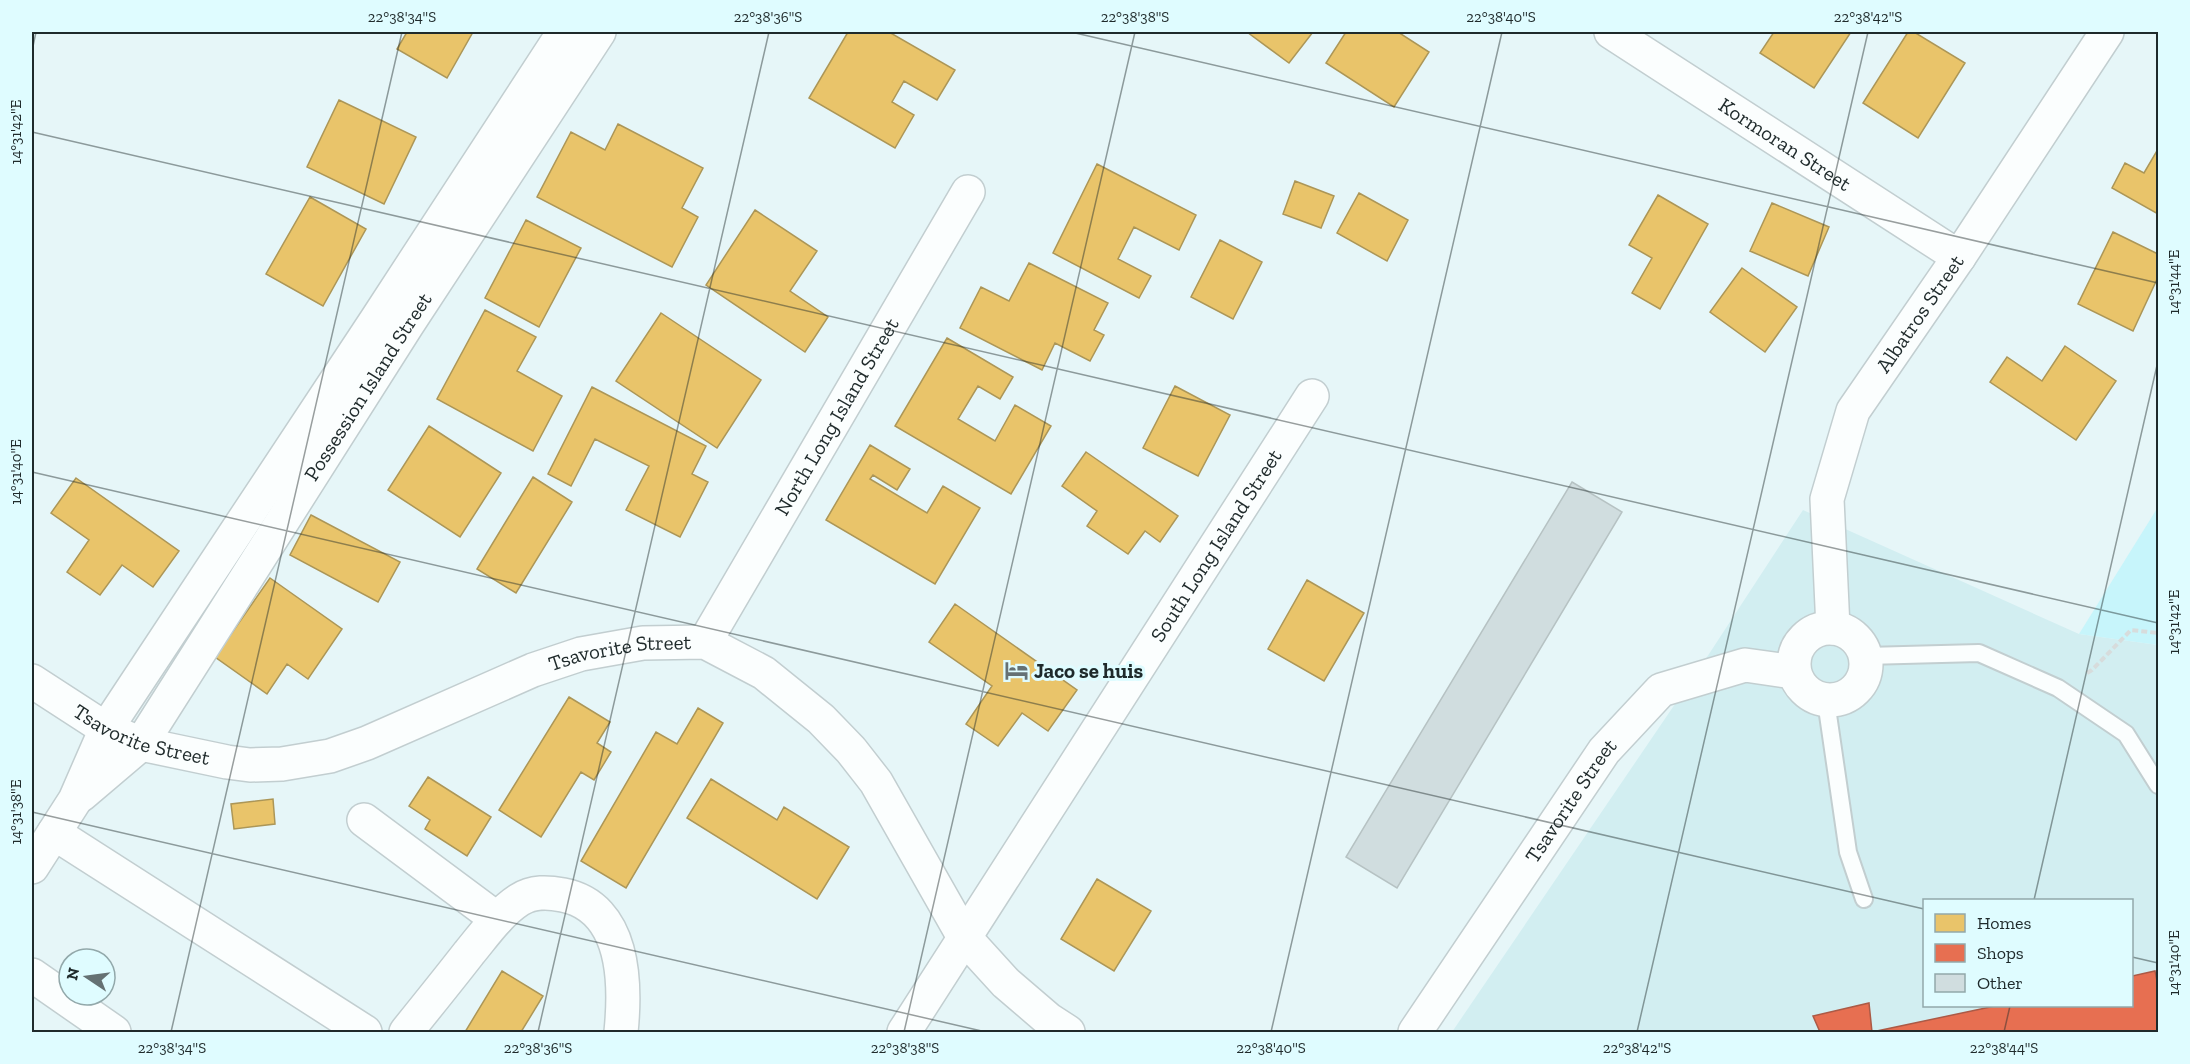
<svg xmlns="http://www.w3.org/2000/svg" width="2190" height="1064" font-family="'Zilla Slab',serif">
	<rect width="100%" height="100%" fill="#e6f6f8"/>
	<path fill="#d2eef1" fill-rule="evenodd" d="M1803,510L2079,634L2158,645V1032H1452L1709,654ZM1924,900H2132V1006H1924Z"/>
	<path fill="#c7f5fb" d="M2158,507V645L2079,634Z"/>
	<path fill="#e9c46a" stroke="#ac9657" stroke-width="1.5" d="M407,32H473L447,78L397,49Z
		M848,32H889L955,70L937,100L904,81L892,102L914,115L895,148L809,98Z
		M1247,32H1313L1289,63Z
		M1346,32H1398L1429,52L1394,107L1326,63Z
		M1774,32H1851L1814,88L1760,53Z
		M1908,32H1914L1965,63L1918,138L1863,103Z
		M339,100L416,137L384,204L307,167Z
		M618,124L703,168L682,208L698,217L672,267L537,197L571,132L605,150Z
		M2158,149V214L2112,188L2125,163L2144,173Z
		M1097,164L1196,215L1179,250L1134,227L1118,259L1151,276L1139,298L1053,253Z
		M1295,181L1334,196L1321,228L1283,214Z
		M1359,193L1408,220L1387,261L1337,233Z
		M1658,195L1708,224L1660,309L1632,293L1652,258L1629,245Z
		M310,197L366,229L323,306L266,274Z
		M1772,203L1829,227L1808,276L1750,251Z
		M755,210L817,251L790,291L828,317L805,352L706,285Z
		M526,220L581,248L539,327L485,298Z
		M2113,232L2158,254V277L2133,331L2078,304Z
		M1220,240L1262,262L1233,319L1191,297Z
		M1029,263L1108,303L1094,330L1104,335L1090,361L1055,343L1042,370L960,328L981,287L1009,301Z
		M1742,268L1797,307L1765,352L1710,312Z
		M485,310L536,337L517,371L562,396L533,451L437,399Z
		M661,313L761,380L717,448L616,381Z
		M947,338L1013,377L1000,399L978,386L958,419L995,441L1015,405L1051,426L1011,494L895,426Z
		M2065,346L2116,381L2076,440L1990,382L2007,357L2042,381Z
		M1175,386L1230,415L1198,476L1143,448Z
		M592,387L706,446L692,474L708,482L680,537L626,510L649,466L595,439L571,486L548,474Z
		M429,426L501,473L460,537L388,490Z
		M870,445L910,469L897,490L873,475L870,479L927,513L943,486L980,508L935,584L826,520Z
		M1086,452L1178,516L1160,542L1145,531L1128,554L1087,526L1097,511L1062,486Z
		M533,477L572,502L516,593L477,569Z
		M76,478L179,551L153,587L122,565L100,595L67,572L89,540L51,513Z
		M311,515L400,562L378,602L290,555Z
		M270,578L342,629L308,679L287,664L267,694L215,657Z
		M1307,580L1364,613L1324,681L1268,649Z
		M955,604L1077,690L1048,731L1022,713L998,746L966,724L992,686L929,642Z
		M569,697L610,722L597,743L611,752L594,780L581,772L541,837L499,810Z
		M698,708L723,723L626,888L581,861L656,732L677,744Z
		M428,777L491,817L467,856L425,829L430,820L409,806Z
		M711,779L777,820L784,807L849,847L817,899L687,818Z
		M273,799L275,824L234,829L231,804Z
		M1097,879L1151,911L1114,971L1061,939Z
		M502,971L543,996L521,1032H465Z"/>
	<path fill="#e76f51" stroke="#ab5a46" stroke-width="1.5" d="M2155,971L2158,986V1032H1872L1995,1006H2132V976Z
		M1869,1003L1872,1032H1820L1813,1016Z"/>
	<path fill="#d0dddf" stroke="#b6c2c3" stroke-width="1.5" d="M1572,482L1622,512L1397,888L1346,857Z"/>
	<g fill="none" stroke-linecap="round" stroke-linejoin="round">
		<defs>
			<path id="service" d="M1866,656L1979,653L2058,688L2126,734L2158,785
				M1826,701L1848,852L1864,899"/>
			<g id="minor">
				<path id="s1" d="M1611,32L1959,257"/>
				<path id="s2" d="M1833,628L1827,499L1853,411L1959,257L2107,32"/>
				<circle cx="1830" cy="664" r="36"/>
				<path id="s3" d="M705,642L968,192"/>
				<path id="s4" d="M32,681L106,729L141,744L227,762L250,765L282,764L330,756L367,743L533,670L581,654L643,643L705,642L764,673L821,719L851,750L876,782L964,937L1006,983L1048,1019L1068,1032"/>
				<path id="s5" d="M81,795L141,744L407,325L599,32"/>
				<path d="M364,820L497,919"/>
				<path d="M54,833L365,1032"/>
				<path d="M32,867L75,800L106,729L377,319L564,32"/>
				<path d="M32,975L114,1032"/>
				<path d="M406,1032C427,1006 448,980 469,953C484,935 499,913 519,900C533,891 548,892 563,895C625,907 626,983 621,1032"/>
				<path id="s6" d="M904,1032L1312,396"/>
				<path id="s7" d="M1415,1032L1604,751L1661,690L1745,665L1794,672"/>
			</g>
		</defs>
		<use href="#service" stroke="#c2ced0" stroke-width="20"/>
		<use href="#minor" stroke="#c2ced0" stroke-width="36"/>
		<path stroke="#d7dcdc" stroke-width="4" stroke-dasharray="6 3" stroke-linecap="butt" d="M2087,673L2092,670L2131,630L2158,633"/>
		<use href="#service" stroke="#fbfefe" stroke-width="16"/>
		<use href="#minor" stroke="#fbfefe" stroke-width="33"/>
	</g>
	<path fill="none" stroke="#1f2a2b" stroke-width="1.5" stroke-opacity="0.45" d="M1071,32L2158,283M32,51L36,32M32,132L2158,623M32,472L1924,909M32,812L986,1032M2034,900L2158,361M2132,957L2158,963M171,1032L402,32M538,1032L769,32M904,1032L1135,32M1271,1032L1502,32M1637,1032L1868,32M2004,1032L2010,1006"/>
	<defs>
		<symbol id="hotel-bare" viewBox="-9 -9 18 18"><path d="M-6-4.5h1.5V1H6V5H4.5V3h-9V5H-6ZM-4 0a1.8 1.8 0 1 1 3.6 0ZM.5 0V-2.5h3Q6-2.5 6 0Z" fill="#657173" stroke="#dffcff" stroke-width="2.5" paint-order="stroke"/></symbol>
	</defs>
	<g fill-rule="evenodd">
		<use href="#hotel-bare" x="1000" y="654" width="33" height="33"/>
	</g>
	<g text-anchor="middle" stroke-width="6" stroke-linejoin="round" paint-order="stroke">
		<g font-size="21" fill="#1f2a2b" stroke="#dffcff">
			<text dy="7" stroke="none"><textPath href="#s1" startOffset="207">Kormoran Street</textPath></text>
			<text dy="7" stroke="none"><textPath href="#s2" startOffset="339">Albatros Street</textPath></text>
			<text dy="7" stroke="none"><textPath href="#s5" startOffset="502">Possession Island Street</textPath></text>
			<text dy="7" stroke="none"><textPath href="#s3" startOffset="261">North Long Island Street</textPath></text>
			<text dy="7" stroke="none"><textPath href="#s6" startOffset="578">South Long Island Street</textPath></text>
			<text dy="7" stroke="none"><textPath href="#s4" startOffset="628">Tsavorite Street</textPath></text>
			<text dy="7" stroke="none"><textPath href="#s4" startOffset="124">Tsavorite Street</textPath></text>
			<text dy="7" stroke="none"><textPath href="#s7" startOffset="279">Tsavorite Street</textPath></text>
		</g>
		<g font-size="21" font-weight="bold" fill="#1f2a2b" stroke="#dffcff" text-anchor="start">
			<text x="1034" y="678">Jaco se huis</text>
		</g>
	</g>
	<rect width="2190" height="1064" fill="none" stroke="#dffcff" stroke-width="66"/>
	<rect x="1923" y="899" width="210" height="108" fill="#dffcff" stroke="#92a8aa" stroke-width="1.5"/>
	<rect x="1935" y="914" width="30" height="18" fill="#e9c46a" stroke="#92a8aa" stroke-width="1.5"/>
	<text x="1977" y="929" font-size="18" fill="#1f2a2b">Homes</text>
	<rect x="1935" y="944" width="30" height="18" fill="#e76f51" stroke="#92a8aa" stroke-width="1.5"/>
	<text x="1977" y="959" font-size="18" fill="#1f2a2b">Shops</text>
	<rect x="1935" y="974" width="30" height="18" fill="#d0dddf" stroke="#92a8aa" stroke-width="1.5"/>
	<text x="1977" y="989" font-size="18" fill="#1f2a2b">Other</text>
	<g transform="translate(87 977) rotate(283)"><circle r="28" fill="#dffcff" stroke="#92a8aa" stroke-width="1.5"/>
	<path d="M0-4.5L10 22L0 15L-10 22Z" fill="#657173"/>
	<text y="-9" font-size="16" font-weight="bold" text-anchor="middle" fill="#1f2a2b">N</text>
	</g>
	<rect x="33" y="33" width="2124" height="998" fill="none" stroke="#1f2a2b" stroke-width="2"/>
	<g font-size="15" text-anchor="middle" fill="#1f2a2b">
		<text x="402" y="22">22°38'34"S</text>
		<text x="768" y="22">22°38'36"S</text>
		<text x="1135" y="22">22°38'38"S</text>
		<text x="1501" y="22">22°38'40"S</text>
		<text x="1868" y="22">22°38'42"S</text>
		<text transform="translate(16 132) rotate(-90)" y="5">14°31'42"E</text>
		<text transform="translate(2174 282) rotate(-90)" y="5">14°31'44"E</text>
		<text transform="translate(16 472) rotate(-90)" y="5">14°31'40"E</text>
		<text transform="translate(2174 622) rotate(-90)" y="5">14°31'42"E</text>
		<text transform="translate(16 812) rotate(-90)" y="5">14°31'38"E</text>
		<text transform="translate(2174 963) rotate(-90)" y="5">14°31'40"E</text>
		<text x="172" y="1053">22°38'34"S</text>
		<text x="538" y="1053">22°38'36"S</text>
		<text x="905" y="1053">22°38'38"S</text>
		<text x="1271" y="1053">22°38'40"S</text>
		<text x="1637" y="1053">22°38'42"S</text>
		<text x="2004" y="1053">22°38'44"S</text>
	</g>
</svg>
